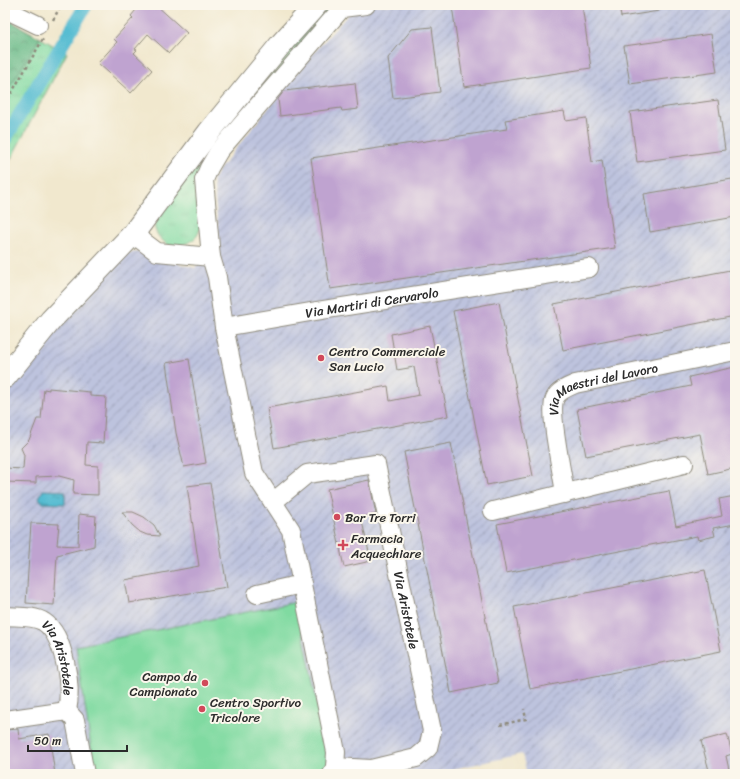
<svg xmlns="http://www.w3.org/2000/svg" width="740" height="779" font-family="Sriracha,sans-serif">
	<defs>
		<pattern id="industrial-furrows" width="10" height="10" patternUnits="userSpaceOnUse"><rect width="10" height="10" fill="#bdc3de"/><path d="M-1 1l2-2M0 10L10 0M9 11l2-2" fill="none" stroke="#9a9fb4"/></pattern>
		<pattern id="grass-tufts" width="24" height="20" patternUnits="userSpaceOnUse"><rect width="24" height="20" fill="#80daa1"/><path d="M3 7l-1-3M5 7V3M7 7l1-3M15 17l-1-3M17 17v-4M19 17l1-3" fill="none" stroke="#6fbb8b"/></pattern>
		<pattern id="forest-crowns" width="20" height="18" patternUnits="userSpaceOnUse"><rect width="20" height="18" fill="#68ba87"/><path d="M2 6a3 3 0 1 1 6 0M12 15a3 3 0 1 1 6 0" fill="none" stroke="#56976f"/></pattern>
		<pattern id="water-ripples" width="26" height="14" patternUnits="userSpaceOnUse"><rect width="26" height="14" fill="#53bbd1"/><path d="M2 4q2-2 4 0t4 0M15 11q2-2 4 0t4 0" fill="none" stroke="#4598aa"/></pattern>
	</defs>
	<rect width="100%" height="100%" fill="#fbf7ec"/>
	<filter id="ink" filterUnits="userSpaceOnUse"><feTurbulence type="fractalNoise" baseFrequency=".025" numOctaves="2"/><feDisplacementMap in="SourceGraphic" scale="8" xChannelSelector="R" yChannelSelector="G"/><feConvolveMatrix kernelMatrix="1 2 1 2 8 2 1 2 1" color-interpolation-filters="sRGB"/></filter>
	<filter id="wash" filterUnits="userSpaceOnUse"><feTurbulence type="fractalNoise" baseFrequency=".012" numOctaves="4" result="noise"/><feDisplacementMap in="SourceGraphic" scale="16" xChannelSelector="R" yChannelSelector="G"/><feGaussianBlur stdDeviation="0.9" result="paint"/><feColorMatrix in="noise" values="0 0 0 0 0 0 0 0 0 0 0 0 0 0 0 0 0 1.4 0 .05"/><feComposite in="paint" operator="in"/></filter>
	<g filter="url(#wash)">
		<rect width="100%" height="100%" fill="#f1e8ce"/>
		<path fill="url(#industrial-furrows)" d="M357,5H735V774H527L522,754L430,774H5V389L37,346L58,322L79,306L120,259L128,253L138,252L195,268L219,238L213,180L218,171L306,61Z"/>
		<path fill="url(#grass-tufts)" stroke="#568266" d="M329,5H341L199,170C200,185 206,229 195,238C188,245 178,246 168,245C153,233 151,226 160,209L310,23Z
			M5,18L67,53L5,170Z"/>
		<path fill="url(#forest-crowns)" stroke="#4a7259" d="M5,18L40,38L5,95Z"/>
		<path fill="#80daa1" stroke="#568266" d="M297,602L331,774H95L76,646Z"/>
		<path fill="url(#water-ripples)" stroke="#3f737e" d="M43,490L65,491V504L43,503L39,498Z"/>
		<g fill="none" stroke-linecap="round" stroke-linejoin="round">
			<path stroke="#53bbd1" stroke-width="14" d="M5,139L86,5"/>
		</g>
		<g id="blocks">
			<path fill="#bfa3d0" d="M140,5H156L187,33L169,53L148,34L135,49L137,50L134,53L152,70L131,93L98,63L117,42L114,39L133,18L131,16Z
				M462,5H582L591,68L464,87L452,6Z
				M619,5H659V11L621,17Z
				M432,27L440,92L393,98L388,58L412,29Z
				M711,34L717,72L630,84L624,46Z
				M355,83L358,109L342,111L341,108L280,116L278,99L284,91Z
				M718,100L725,150L637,162L630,112Z
				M564,111L566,121L586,118L592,162L602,160L615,248L330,289L311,158L507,129L505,120Z
				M732,179L735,194V217L650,232L644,194Z
				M730,270L735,298V316L563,350L554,304Z
				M499,302L533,476L487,485L453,311Z
				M430,326L448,416L274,448L267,408L388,386L390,401L419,395L414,367L397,370L391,334Z
				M189,359L206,463L184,467L176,433L166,363Z
				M735,367V468L708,474L700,434L586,456L577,409L691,386L689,377Z
				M49,388L90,392V396L106,397L103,443L87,442L86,465L98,466V495L73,494L74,480L59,476L36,477V483L5,482V468L23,469L24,455L21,448L29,440L37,419H41L44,389L49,390Z
				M451,443L498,683L451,693L404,452Z
				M369,480L376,514L361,517L371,561L344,567L327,489Z
				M210,483L227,587L129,603L125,580L199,566L187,486Z
				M669,491L676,526L722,516L719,499L735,496V524L713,528L715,536L698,540L697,536L506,573L497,524Z
				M122,512H133L144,517L154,525L160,536L147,535L140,532L132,525Z
				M79,514L96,516L94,546L57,555L54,605L26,603L31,523L59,524L57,545L78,546Z
				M705,570L721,651L530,689L514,607Z
				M18,729L19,739L49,734L55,774H5V730Z
				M727,734L732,754L726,756L730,774H710L701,741Z"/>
		</g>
	</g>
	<g filter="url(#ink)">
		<use href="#blocks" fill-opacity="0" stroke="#8e8a7c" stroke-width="1"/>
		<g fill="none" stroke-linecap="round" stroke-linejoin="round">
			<defs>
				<g id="minor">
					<path d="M5,9L38,25"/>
					<path d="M133,234L157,252L211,257L204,180L209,168L219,151L342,8L366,5"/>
					<path d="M211,257L217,277L224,327L254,473L291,530L336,752L335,767L332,774"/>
					<path id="s1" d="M224,327L316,311L589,268"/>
					<path id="s2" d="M565,494C563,475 548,412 555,398C558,391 568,387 575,384L735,351"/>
					<path id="s3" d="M273,502L307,474L376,464L432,731L428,748L416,758L371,769L335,767"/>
					<path d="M493,511L684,464"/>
					<path d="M257,594L302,584"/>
					<path id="s4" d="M5,616C17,617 34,615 44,622C65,636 72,688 67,711"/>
					<path d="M5,720L67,711L75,720L85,774"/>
				</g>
				<path id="major" d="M5,377L51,320L133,234L209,132L281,44L316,5"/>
			</defs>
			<use href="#minor" stroke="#8e8a7c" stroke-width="20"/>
			<use href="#major" stroke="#8e8a7c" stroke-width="24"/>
			<path stroke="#8e8a7c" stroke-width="2.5" stroke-dasharray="3 3" stroke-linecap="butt" d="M53,20L61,5
				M5,104L43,39
				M500,725L526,719L524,709"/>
			<use href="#minor" stroke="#fff" stroke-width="18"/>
			<use href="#major" stroke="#fff" stroke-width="22"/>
		</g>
	</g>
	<g fill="#d1495b" stroke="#fbf7ec" stroke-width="1.5">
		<circle cx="321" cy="358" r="4"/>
		<circle cx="337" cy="517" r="4"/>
		<path d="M341 539h4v4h4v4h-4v4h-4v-4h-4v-4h4z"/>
		<circle cx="205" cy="683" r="4"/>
		<circle cx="202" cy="709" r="4"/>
	</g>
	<g text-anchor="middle" stroke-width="4" stroke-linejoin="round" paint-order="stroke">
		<g font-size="13" fill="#2b2b2b" stroke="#fbf7ec">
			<text dy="5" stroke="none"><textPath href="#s1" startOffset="150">Via Martiri di Cervarolo</textPath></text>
			<text dy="5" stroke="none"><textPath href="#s2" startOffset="143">Via Maestri del Lavoro</textPath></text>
			<text dy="5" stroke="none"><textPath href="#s3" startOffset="263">Via Aristotele</textPath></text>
			<text dy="5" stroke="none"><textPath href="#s4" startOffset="80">Via Aristotele</textPath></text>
		</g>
		<g font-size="13" fill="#2b2b2b" stroke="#fbf7ec" text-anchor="start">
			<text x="329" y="356">Centro Commerciale<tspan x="329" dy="15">San Lucio</tspan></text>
			<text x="345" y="522">Bar Tre Torri</text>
			<text x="351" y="543">Farmacia<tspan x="351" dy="15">Acquechiare</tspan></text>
			<text x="197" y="681" text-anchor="end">Campo da<tspan x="197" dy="15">Campionato</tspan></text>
			<text x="210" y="707">Centro Sportivo<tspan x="210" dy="15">Tricolore</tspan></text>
		</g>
	</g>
	<rect width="740" height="779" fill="none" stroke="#fbf7ec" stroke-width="20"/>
	<path d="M28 745v6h99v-6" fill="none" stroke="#2b2b2b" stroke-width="2"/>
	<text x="34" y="745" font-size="12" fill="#2b2b2b" stroke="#fbf7ec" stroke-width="3" paint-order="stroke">50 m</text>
</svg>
